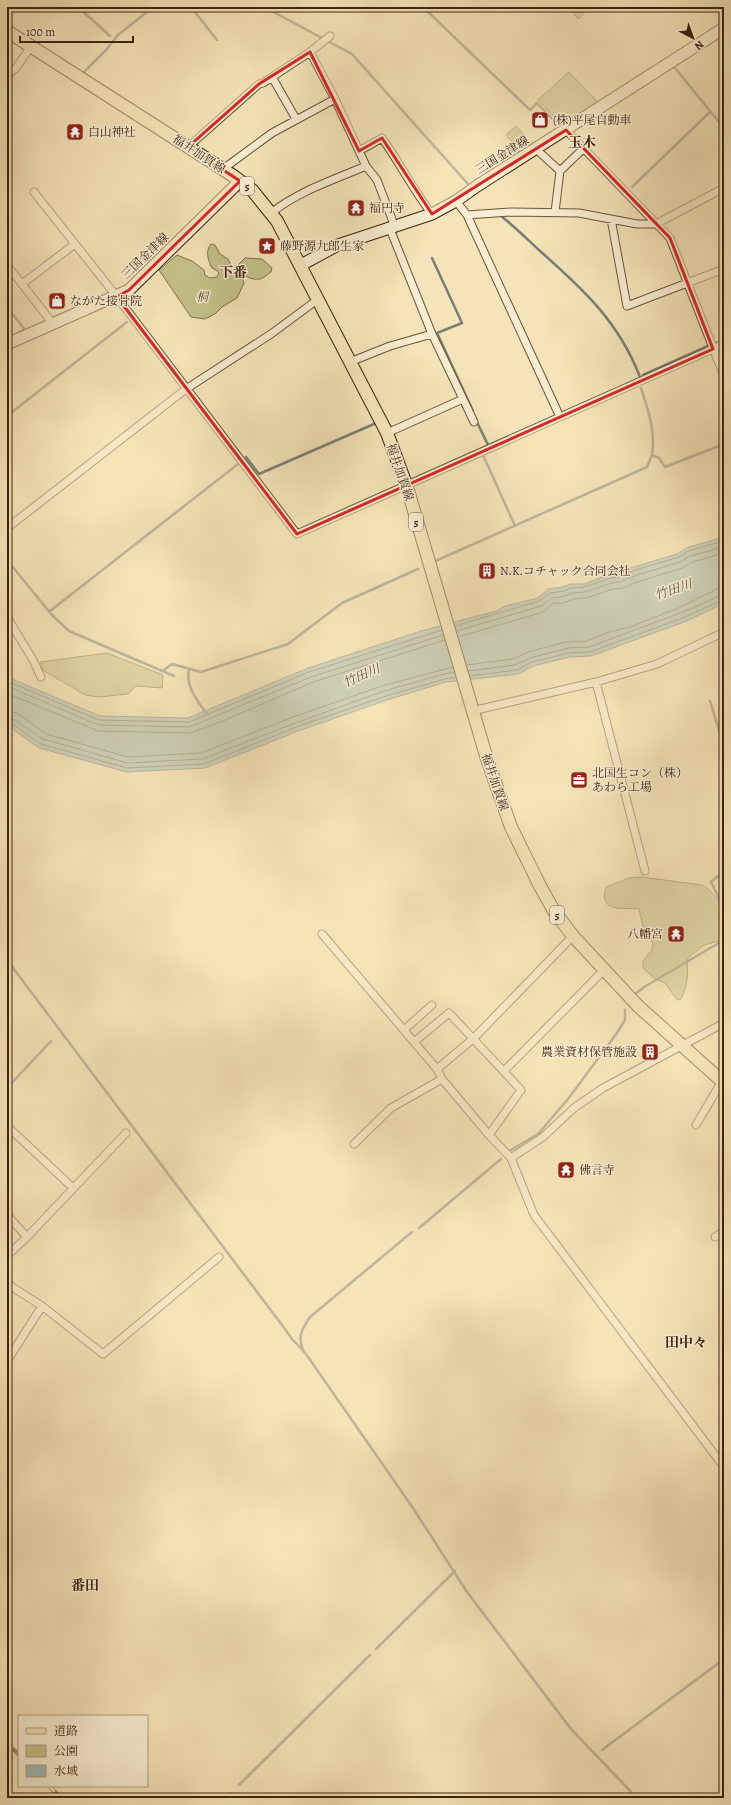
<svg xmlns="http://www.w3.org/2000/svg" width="731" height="1805" font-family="Alegreya,'Noto Serif JP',serif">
	<rect width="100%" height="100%" fill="#f5e4b9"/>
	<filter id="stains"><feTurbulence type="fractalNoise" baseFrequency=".005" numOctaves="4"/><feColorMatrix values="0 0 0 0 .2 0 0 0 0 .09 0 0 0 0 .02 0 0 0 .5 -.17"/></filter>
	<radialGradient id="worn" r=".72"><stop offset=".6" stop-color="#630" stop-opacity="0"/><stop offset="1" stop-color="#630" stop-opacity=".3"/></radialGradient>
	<path fill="#c4c28a" stroke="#80724c" d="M568,7H590L578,19Z
		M569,72L600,104L562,125L538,100Z
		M516,126L534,146L521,152L506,135Z
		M211,244L215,245L220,254L228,259L233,269L241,274L244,283L237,298L222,307L215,314L205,319L191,317L159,270L177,255L192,261L204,270L205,275L210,278L217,277L219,273L216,270L212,268C208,260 205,251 211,244Z
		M245,258L262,259L272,268L271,272C268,274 264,278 260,279C251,281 239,274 238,265Z
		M107,653L163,675L162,688L136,686L128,694L99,697L85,695L43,670L40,662Z
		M641,877L702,885C723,897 724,916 724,939L702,946L687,959C688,973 688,986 681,999L677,1000L665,983L655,979L643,968V961L652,950L653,943L643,926L639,909C623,907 598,914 606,887L629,878Z"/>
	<path fill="#a1bcba" stroke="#797f75" d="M724,537V603L687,621L591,656L570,657L533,666L518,674L446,682L387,700L301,730L205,768L127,772L39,748L7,725V677L100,716L188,718L308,668L421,631L496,611L505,606L538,598L548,589L563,587L570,584H584L610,574H619L627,569L677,554L686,548Z"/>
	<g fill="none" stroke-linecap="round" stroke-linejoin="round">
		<path stroke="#6f7064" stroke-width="1" d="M455,626L539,601L550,593L564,591L571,588L584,587L611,578L620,577L629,572L679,557L688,551L724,541
			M457,631L541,606L552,598L562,597L572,593L585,592L612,583L621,582L631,577L680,562L690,556L724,547
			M458,637L543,612L554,603H563L574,599L586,598L613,589L623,588L634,583L682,568L692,562L724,553
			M467,665L514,659L528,652L566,642L587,641L609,632L630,627L681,607L717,589L724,588
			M468,671L515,665L530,658L568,648L589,647L683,612L724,594
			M470,676L517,670L532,662L569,653L590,652L685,617L724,599
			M7,681L99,720L189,722L309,672L442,630
			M7,686L98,725L189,727L311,677L443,635
			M7,693L98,731L190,733L223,721L313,682L445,640
			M7,711L17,713L46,734L128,757L201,753L296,716L382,686L453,667
			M7,717L13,719L43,739L128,763L202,759L298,722L384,691L444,674L454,672
			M7,722L11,723L41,744L127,768L204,764L299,726L386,696L445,679L456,677"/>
		<path stroke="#797f75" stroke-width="2.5" d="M78,7L110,36
			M191,7L217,40
			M264,7L352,54L468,184
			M423,7L530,110L537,103L560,127
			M675,68L724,128
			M84,72L106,50L118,35L153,7
			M632,187L710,112
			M501,216C515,227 527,239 540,251C583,289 619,322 640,377
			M432,258L462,323L437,333L473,411
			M7,307L25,330L18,333
			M716,343L724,340
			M643,375L708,346
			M641,388C648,409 656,433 652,455
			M7,416L127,322
			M476,420L488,445
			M246,457L259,474L374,424
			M484,457L515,526
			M7,560L52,615L69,631L174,676
			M433,562L647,467L652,455L659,458L665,467L724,444
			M50,611L238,464
			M189,669C185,686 197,700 206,713
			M164,670L172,664L201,672L288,644L342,603L418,569
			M710,701L723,743
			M724,871L711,882L724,909
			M7,960L285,1329L292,1339L306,1354L413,1508L467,1592L571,1729L637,1798
			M634,995L644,987L724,940
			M7,1088L51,1041
			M511,1150L538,1134L568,1099L617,1033L625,1020V1010
			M419,1228L501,1159
			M304,1352C297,1336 301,1331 310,1317L412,1232
			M376,1649L455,1571
			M602,1750L724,1659
			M239,1785L370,1655
			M226,1798L232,1793"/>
		<defs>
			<path id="street" d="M555,8L556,7
				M310,52L335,99L366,166L377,180L395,227
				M7,75L16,68L32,45
				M272,77L296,119
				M566,130L670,238L724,376
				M188,147L259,84L263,83L310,52L330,36
				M536,149L560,171
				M359,151L382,138C400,163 413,190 432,214
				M223,169L272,133L335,99
				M34,192L117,297L297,534L724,344
				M456,201L467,215L511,212L579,213L637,224H656L724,188
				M555,212L560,171L584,148
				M271,213C299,191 333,180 366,166
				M467,215L560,417
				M611,219L627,306L724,269
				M390,229L432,334L474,422
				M9,268L22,284
				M53,324L22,284L75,244
				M350,362L390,346L432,334
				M387,433L463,399
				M7,528L186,389L271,334L317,300
				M7,617L33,660L41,677
				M596,682L645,871
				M472,711L596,682L657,664L724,632
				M322,934L437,1069L442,1079L489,1135L511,1158L534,1215L724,1467
				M404,1030L432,1005
				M414,1042L449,1013L521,1090L489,1135
				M437,1069L473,1039L573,936
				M504,1071L604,970
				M696,1125L722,1081
				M7,1126L73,1188
				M354,1144L391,1108L442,1079
				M511,1158L543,1137L574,1108L603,1088L724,1023
				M7,1215L27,1237
				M715,1237L724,1231
				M7,1256L27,1237L126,1133
				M7,1282L12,1287L42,1306L103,1354L219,1257
				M7,1361L42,1306"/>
			<path id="secondary" d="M301,265L338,245L432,214L456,201L477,186L724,28
				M7,344L129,290L240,181"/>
			<path id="primary" d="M7,31L235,177L252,190L277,221L387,433L407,487L487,759L511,827L540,886L554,911L573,936L638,1006L724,1083"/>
		</defs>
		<use href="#street" stroke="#6b5339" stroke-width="9"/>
		<use href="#secondary" stroke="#3d230e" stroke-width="13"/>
		<use href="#primary" stroke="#3d230e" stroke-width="14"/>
		<use href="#street" stroke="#f8edd2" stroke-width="7"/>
		<use href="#secondary" stroke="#f8edd2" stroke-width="11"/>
		<use href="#primary" stroke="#f5e4b9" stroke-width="12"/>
		<defs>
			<path id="rail" d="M7,1743L19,1755
				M49,1786L61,1798"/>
		</defs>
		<use href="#rail" stroke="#3d230e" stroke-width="4"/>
		<use href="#rail" stroke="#f8edd2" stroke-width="2.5" stroke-dasharray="8" stroke-linecap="butt"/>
	</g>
	<path d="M0 0H731V1805H0ZM310,52L359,151L382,138L432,214L566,130L670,238L713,349L297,534L117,297L129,290L240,181L188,147L259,84Z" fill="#f5e4b9" fill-opacity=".55" fill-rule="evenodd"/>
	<path fill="none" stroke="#d62828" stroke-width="3" stroke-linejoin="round" d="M310,52L359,151L382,138L432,214L566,130L670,238L713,349L297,534L117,297L129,290L240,181L188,147L259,84Z"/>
	<defs>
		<symbol id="shop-square" viewBox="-11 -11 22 22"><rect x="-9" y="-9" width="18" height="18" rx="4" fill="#8f2418" stroke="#f8edd2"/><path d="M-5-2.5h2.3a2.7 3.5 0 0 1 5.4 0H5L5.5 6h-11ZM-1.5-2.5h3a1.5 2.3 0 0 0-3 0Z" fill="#fff"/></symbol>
		<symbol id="temple-square" viewBox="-11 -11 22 22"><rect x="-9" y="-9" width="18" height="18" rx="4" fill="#8f2418" stroke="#f8edd2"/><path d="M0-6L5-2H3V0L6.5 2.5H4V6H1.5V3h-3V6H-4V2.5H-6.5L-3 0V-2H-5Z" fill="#fff"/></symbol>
		<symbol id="sight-square" viewBox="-11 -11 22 22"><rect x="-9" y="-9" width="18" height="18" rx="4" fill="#8f2418" stroke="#f8edd2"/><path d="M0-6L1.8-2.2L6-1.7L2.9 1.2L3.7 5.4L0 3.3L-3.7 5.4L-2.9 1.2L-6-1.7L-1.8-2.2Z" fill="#fff"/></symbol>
		<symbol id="building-square" viewBox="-11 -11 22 22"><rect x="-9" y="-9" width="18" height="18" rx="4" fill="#8f2418" stroke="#f8edd2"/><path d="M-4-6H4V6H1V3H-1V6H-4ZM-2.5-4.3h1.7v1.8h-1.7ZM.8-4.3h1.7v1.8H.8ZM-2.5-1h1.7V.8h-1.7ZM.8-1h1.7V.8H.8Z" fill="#fff"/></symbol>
		<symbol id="office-square" viewBox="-11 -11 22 22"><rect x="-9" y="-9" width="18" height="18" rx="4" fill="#8f2418" stroke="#f8edd2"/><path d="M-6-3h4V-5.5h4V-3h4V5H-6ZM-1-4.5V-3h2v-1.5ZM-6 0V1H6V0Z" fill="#fff"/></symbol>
	</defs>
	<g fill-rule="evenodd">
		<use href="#shop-square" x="530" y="110" width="20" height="20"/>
		<use href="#temple-square" x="65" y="122" width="20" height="20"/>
		<use href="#temple-square" x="346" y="198" width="20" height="20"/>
		<use href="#sight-square" x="257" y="236" width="20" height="20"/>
		<use href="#shop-square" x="47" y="291" width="20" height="20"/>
		<use href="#building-square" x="477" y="561" width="20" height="20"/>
		<use href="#office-square" x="569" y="770" width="20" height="20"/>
		<use href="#temple-square" x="666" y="924" width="20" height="20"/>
		<use href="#building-square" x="640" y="1042" width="20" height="20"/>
		<use href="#temple-square" x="556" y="1160" width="20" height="20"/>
	</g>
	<g text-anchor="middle" stroke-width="3" stroke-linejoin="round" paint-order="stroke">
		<g fill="#f8edd2" stroke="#756049" stroke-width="1">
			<rect x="240" y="177" width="14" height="18" rx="3"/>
			<rect x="409" y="513" width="14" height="18" rx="3"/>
			<rect x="550" y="906" width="14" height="18" rx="3"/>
		</g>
		<g font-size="11" font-weight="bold" fill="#3d230e">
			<text x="247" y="190">5</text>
			<text x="416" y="526">5</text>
			<text x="557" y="919">5</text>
		</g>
		<g font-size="12" fill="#3d230e" stroke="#f8edd2" text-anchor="start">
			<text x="553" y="124">(株)平尾自動車</text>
			<text x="88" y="136">白山神社</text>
			<text x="369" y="212">福円寺</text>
			<text x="280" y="250">藤野源九郎生家</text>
			<text x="70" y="305">ながた接骨院</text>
			<text x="500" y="575">N.K.コチャック合同会社</text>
			<text x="592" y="777">北国生コン（株）<tspan x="592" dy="14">あわら工場</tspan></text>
			<text x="663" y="938" text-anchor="end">八幡宮</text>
			<text x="637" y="1056" text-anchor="end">農業資材保管施設</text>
			<text x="579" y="1174">佛言寺</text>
		</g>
		<g font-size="12" fill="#3d230e" stroke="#f8edd2">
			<text transform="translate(199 154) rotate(33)" y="4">福井加賀線</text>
			<text transform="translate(502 155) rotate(-32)" y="4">三国金津線</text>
			<text transform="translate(145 256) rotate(-44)" y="4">三国金津線</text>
			<text transform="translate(400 472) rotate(71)" y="4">福井加賀線</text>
			<text transform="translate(495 782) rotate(71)" y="4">福井加賀線</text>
		</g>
		<g font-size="12" font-style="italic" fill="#5f4b2d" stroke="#f8edd2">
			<text x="202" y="301">桐</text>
		</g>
		<g font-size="13" font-style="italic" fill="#5b5142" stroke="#f8edd2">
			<text transform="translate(673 589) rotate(-19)" y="5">竹田川</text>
			<text transform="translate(361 675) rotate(-24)" y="5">竹田川</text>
		</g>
		<g font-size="14" font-weight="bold" fill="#3d230e" stroke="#f8edd2">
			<text x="582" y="147">玉木</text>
			<text x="233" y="277">下番</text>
			<text x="686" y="1347">田中々</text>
			<text x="85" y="1590">番田</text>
		</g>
	</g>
	<rect width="731" height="1805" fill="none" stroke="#f5e4b9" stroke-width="24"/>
	<rect x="8" y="8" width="715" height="1789" fill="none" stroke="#3d230e" stroke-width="2"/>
	<rect x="12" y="12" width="707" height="1781" fill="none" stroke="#3d230e"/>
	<rect x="18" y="1715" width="130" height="72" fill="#f8edd2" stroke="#ad9c84"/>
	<rect x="26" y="1728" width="20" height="6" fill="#f5e4b9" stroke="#ad9c84"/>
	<text x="54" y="1735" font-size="12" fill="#3d230e">道路</text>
	<rect x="26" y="1745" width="20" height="12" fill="#c4c28a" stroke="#ad9c84"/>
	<text x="54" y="1755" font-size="12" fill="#3d230e">公園</text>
	<rect x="26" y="1765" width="20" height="12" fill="#a1bcba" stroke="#ad9c84"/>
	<text x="54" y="1775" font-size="12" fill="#3d230e">水域</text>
	<g transform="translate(693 38) rotate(139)" stroke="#f8edd2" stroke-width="3" paint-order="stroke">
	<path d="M0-3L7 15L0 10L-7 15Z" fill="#3d230e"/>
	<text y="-6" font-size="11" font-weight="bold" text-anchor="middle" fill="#3d230e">N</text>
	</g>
	<path d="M20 36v6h113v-6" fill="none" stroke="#3d230e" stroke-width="2"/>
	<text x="26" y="36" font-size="12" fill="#3d230e" stroke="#f8edd2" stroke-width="3" paint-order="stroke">100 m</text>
	<rect width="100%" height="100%" filter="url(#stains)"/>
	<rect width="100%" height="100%" fill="url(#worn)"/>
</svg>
